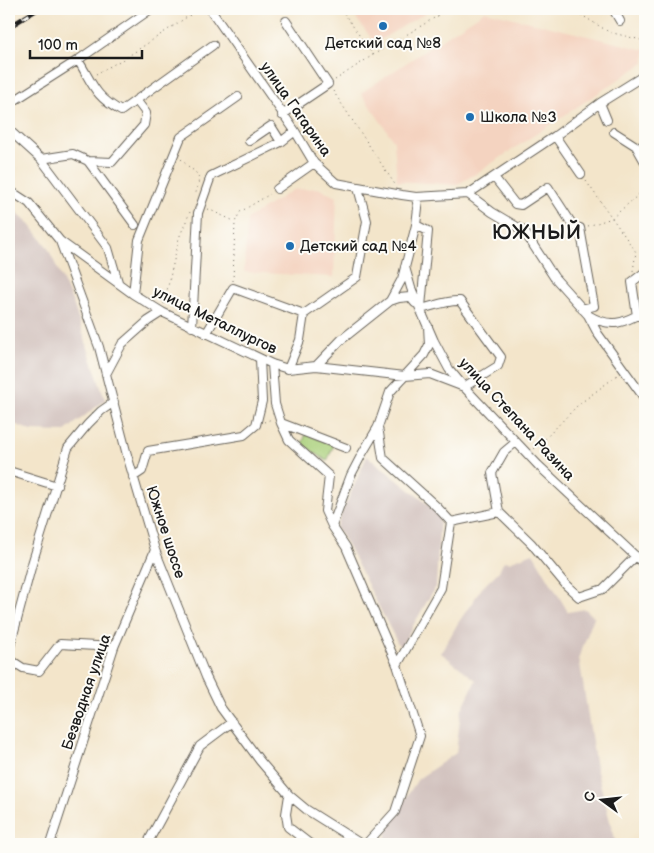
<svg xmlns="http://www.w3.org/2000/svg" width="654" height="853" font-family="'Balsamiq Sans',sans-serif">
	<rect width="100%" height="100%" fill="#fdfcf7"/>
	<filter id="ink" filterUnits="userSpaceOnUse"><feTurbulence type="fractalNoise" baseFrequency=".02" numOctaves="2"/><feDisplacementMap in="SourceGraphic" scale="10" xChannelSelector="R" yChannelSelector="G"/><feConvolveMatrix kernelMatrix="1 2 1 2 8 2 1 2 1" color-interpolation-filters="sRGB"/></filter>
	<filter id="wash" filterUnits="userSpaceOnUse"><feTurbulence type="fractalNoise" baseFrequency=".0096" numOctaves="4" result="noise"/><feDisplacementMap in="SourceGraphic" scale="20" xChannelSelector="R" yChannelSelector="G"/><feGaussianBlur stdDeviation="1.12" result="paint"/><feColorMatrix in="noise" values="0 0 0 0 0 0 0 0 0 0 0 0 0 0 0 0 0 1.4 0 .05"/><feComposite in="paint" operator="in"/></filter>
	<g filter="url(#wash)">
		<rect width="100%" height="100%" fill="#f3e5ca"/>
		<path fill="#f4d3c0" d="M349,9H432L375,43Z
			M485,11L645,50V62L477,173L456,185L397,181L394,141L361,93Z
			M318,188L337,197L334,277L244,272L247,219L293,190Z"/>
		<path fill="#d0c0bc" d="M13,209L29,223L48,248L73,303L105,400L64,432L32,431L9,422V232L11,230L9,228V215Z
			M367,456L440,514L436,586L400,648L348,546L336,527Z
			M533,553L568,612L585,609L594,617L579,657L596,768L616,844H384L390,822L418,779L456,753L461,711L476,680L441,653L458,623L482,588L499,571L504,561L509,562Z"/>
		<path fill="#a9cf79" stroke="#62764a" d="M306,434L334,445L327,461L302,444Z"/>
	</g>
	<g filter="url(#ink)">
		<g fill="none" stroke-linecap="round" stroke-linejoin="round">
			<defs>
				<path id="minor" d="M210,9L295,131L314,163L336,183L402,195L416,197L468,194L555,136L600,103L640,78L645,73
					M613,9L620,21
					M78,60C93,84 94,96 121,111L213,45
					M600,103L607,120
					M9,104L78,60L151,9
					M282,115L328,84L286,21
					M9,130L41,159L73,154L88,161L135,225
					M614,132L636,146L645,162
					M555,136L581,174
					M249,141L271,126L281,142
					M41,159L108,248L118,282
					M88,161L112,162L144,125L146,113L136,100
					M494,177L515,204L521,205L548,187L574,227L580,228L594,306L582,309
					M277,189L314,163
					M9,190L29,203L60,241L99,347L127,455L155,550L206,677L221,708L260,761L289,795L307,810L361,844
					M468,194L492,212L524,231L554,277L588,315L598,334L645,399
					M416,225L428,231L421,307
					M60,241L133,294L162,312L272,364L288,369L316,366L405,376L430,374L464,387
					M405,267L411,288L434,341L449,369L464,387L538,465L645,565
					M133,294L139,240L181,137L238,97
					M390,301L399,298L410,297L415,303
					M421,309C434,306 447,300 460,301L501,357L498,366L464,387
					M588,315C611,329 624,323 645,311
					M637,316L632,282L645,272
					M192,327L198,213L211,176L281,142L295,131
					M206,334L233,288L304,314L357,277L367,221L358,188
					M272,364L275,404L281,423L346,448
					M316,366L341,340L390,301L402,279L416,225L418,208L416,197
					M288,369L300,340L304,314
					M106,374L122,344L148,321L162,312
					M281,423L289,440L329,476L325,511L332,526
					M378,427L383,458L437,507L451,522
					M516,442L504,452L492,473L499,512L531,543L566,585L579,597L603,589L636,556
					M9,471L57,486
					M133,477L142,471L148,451L244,435L256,425L262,401L260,359
					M9,650L32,564L68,448L88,424L101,411L114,402
					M9,659L23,668L39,671L60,644L114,647
					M397,665L441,588L451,522L499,512
					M289,795L286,814L288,827L310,844
					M50,844L114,647L155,550
					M147,844L200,746L232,722
					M366,844L395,812L420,736L397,665L346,547L332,526L351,475L362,454L378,427L390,392L424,355L429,345L428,326"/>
			</defs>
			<use href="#minor" stroke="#676259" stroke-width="10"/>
			<path stroke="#676259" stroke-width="1" stroke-dasharray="1 4" stroke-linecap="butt" d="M546,9L583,16L609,32L645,41
				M561,11L566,9
				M373,55L449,9
				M96,74L127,57L199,9
				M335,80L373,55L341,9
				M333,91L396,186
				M181,159C197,177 203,169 195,196
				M586,181L636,252L633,271
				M208,209L234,221
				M588,226L612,218L645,189
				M233,281L235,222L240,212L270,194
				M164,304L179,238L190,212
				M264,422L272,419
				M534,449L541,443L578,405L619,374"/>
			<use href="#minor" stroke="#fff" stroke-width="8"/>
			<defs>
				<path id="rail" d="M9,27L38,9"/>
			</defs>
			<use href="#rail" stroke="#1c1c1c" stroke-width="4.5"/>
			<use href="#rail" stroke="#fdfcf7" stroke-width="2.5" stroke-dasharray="8" stroke-linecap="butt"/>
		</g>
	</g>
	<g fill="#1f6fb2" stroke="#fdfcf7" stroke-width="2">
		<circle cx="383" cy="26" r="5"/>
		<circle cx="470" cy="117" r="5"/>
		<circle cx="290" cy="246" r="5"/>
	</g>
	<g text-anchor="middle" stroke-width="4" stroke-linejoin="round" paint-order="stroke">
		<g font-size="15" fill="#1c1c1c" stroke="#fdfcf7" text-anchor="start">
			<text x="383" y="48" text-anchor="middle">Детский сад №8</text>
			<text x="480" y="122">Школа №3</text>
			<text x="300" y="251">Детский сад №4</text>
		</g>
		<g font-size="15" fill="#1c1c1c" stroke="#fdfcf7">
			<text transform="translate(296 109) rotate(55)" y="5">улица Гагарина</text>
			<text transform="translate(215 320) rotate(26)" y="5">улица Металлургов</text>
			<text transform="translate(517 419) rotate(47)" y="5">улица Степана Разина</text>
			<text transform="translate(166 532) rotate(72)" y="5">Южное шоссе</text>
			<text transform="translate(86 692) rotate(-71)" y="5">Безводная улица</text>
		</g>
		<g font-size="20" font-weight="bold" letter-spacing="1" fill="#1c1c1c" stroke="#fdfcf7">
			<text x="537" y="239">ЮЖНЫЙ</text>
		</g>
	</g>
	<rect width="654" height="853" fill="none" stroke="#fdfcf7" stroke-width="30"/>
	<g transform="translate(602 800) rotate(285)" stroke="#fdfcf7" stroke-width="4" paint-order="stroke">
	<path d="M0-4L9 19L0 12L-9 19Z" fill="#1c1c1c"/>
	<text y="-8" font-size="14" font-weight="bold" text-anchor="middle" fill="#1c1c1c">С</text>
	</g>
	<path d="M30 50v8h112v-8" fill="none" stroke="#1c1c1c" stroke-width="2.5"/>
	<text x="38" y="50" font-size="15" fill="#1c1c1c" stroke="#fdfcf7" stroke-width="4" paint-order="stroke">100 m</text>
</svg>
